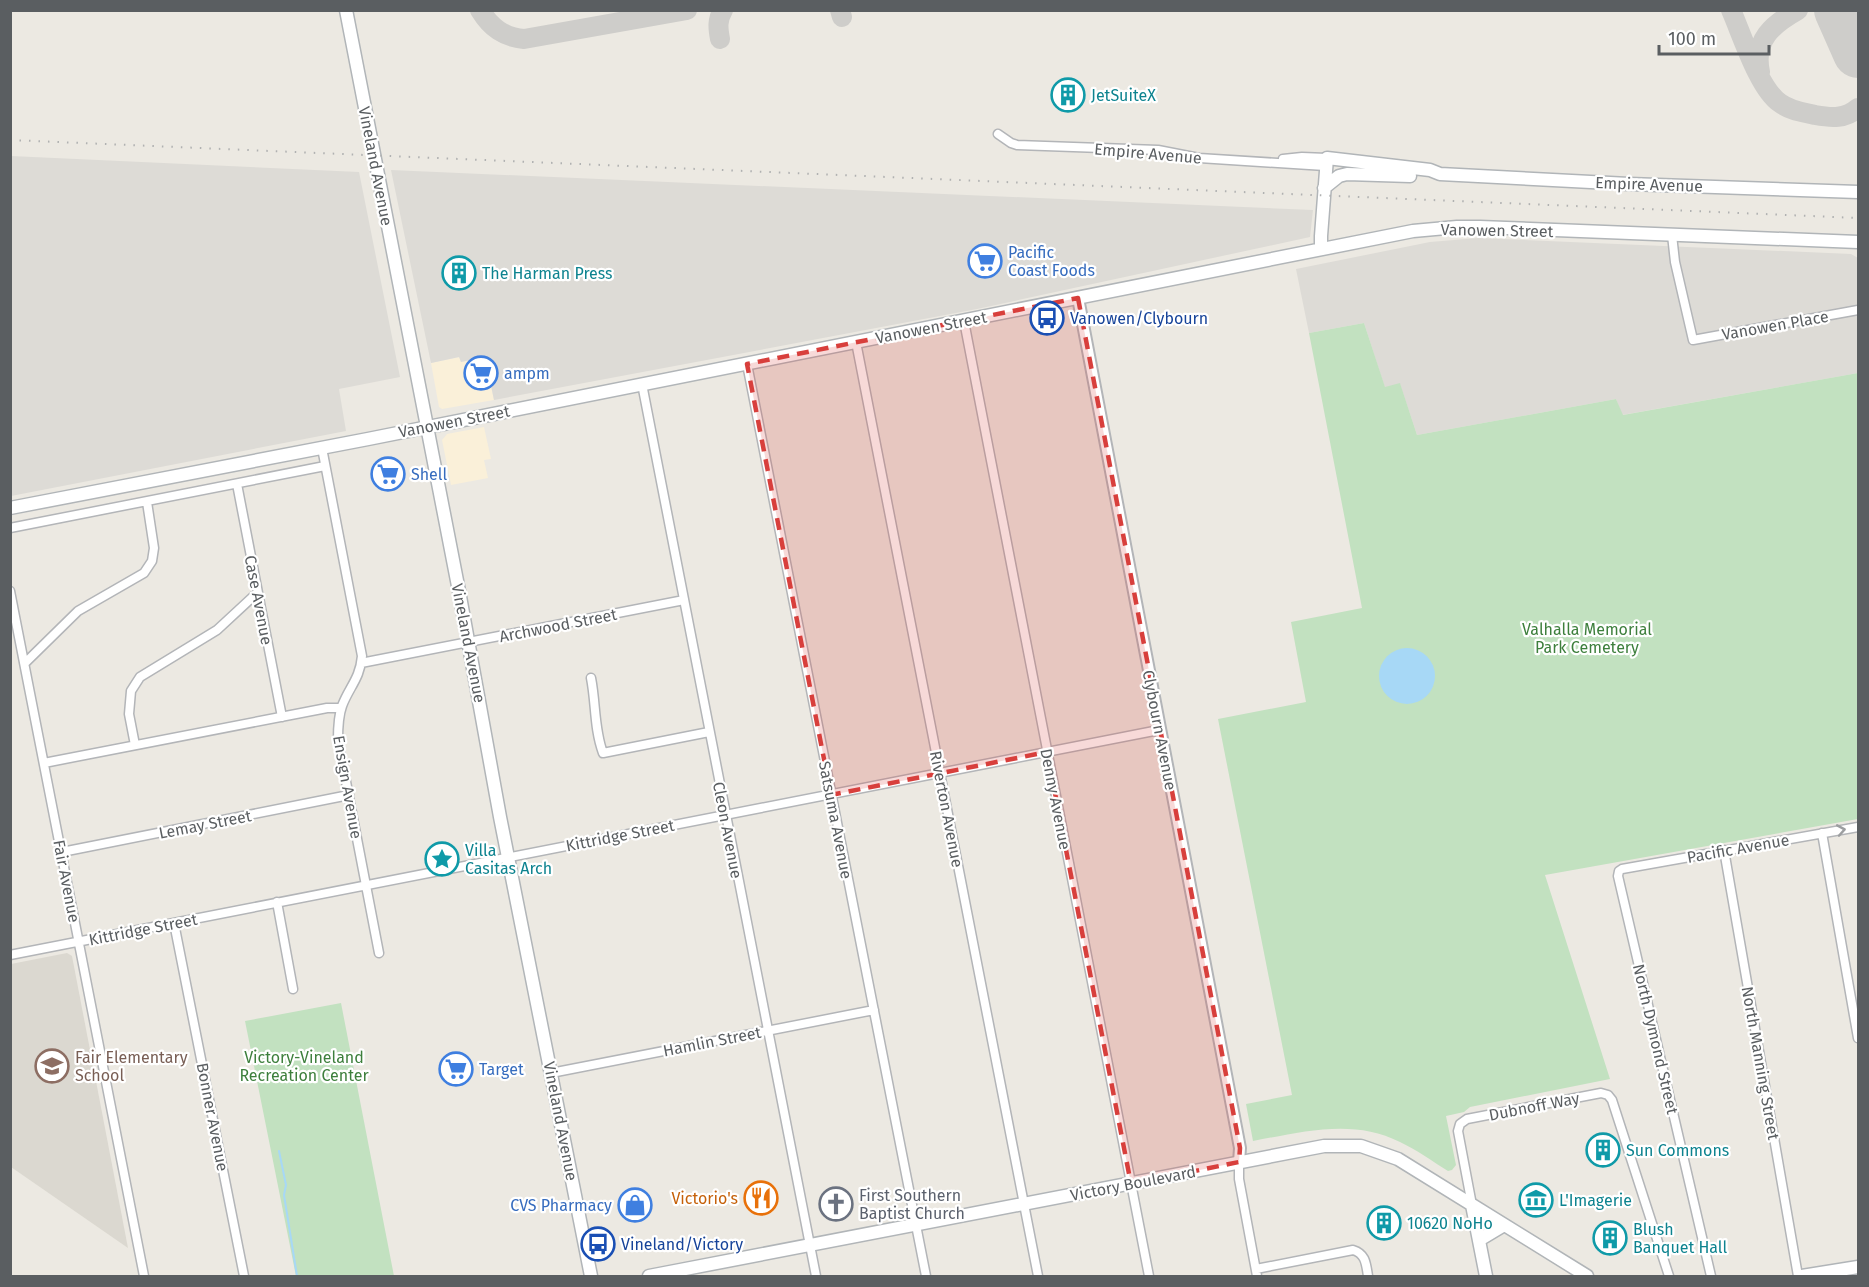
<svg xmlns="http://www.w3.org/2000/svg" width="1869" height="1287" font-family="'Fira Sans',sans-serif">
	<rect width="100%" height="100%" fill="#ece9e2"/>
	<path fill="#faf0d9" d="M460,357L461,362L485,357L494,400L442,409L439,407L431,363Z
		M484,427L491,459L484,460L488,478L451,485L442,440L447,434Z"/>
	<path fill="#dddbd6" d="M11,156L359,172L400,377L339,389L346,431L11,496Z
		M391,170L1313,210L1310,237L977,309L494,400L485,357L461,362L459,357L431,363Z
		M1478,238L1851,254L1858,258V373L1622,415L1616,399L1417,435L1400,384L1385,388L1364,323L1309,333L1296,269L1430,242Z"/>
	<path fill="#dbd8d0" d="M67,953L72,956L128,1248L11,1167V964Z"/>
	<path fill="#c2e1c0" d="M1364,323L1385,387L1400,383L1417,435L1616,399L1623,415L1858,373V819L1545,875L1610,1079L1470,1107L1464,1112L1446,1116L1456,1165L1452,1170L1448,1171C1432,1161 1417,1150 1400,1142C1353,1118 1302,1132 1253,1141L1246,1104L1292,1095L1218,719L1306,702L1291,622L1362,608L1309,333Z
		M341,1003L394,1276H296L245,1021Z"/>
	<path fill="#a7d8f6" d="M1379 676a28 28 0 1 1 56 0a28 28 0 1 1-56 0Z"/>
	<g fill="none" stroke-linecap="round" stroke-linejoin="round">
		<path stroke="#a7d8f6" stroke-width="2" d="M279,1151L286,1185L284,1195L297,1276"/>
		<path stroke="#cecdca" stroke-width="20" d="M480,10C491,28 504,37 524,39L687,10
			M840,10L842,17
			M1731,10C1742,35 1759,89 1780,103C1791,111 1803,112 1815,115C1832,118 1845,119 1858,108
			M720,39C718,28 717,20 723,10
			M1760,72C1753,40 1773,24 1798,10"/>
		<path stroke="#cecdca" stroke-width="50" d="M1839,10L1858,53"/>
		<defs>
			<path id="minor" d="M998,134L1011,143L1017,145L1158,150L1199,158L1325,166
				M1283,159L1302,157L1327,158
				M1672,235L1675,262L1693,340L1858,310
				M964,321L1149,1276
				M856,342L1038,1276
				M747,364L926,1276
				M642,384L816,1276
				M322,448L362,656C360,679 349,687 342,706C338,717 338,729 338,740L379,953
				M237,484L282,717
				M10,528L325,466
				M10,591L144,1276
				M25,663L78,611L144,573L152,561L154,548L147,502
				M361,663L684,600
				M591,678C596,703 594,729 603,753L709,732
				M135,745L129,714L131,691L140,677L217,630L257,593
				M44,763L327,708H341
				M1822,833L1858,1038
				M1724,850L1798,1276
				M62,852L349,795
				M277,902L293,989
				M174,923L244,1276
				M10,955L1159,730
				M551,1073L874,1010
				M1239,1162V1179L1257,1276
				M1472,1205L1458,1131L1460,1124L1467,1119L1601,1093L1608,1095L1612,1100L1669,1276
				M1256,1269L1353,1250C1366,1254 1366,1264 1368,1276
				M1711,1276L1618,876L1619,871L1622,869L1858,827"/>
			<path id="tertiary" d="M1078,298L1240,1148L1239,1162"/>
			<path id="secondary" d="M346,10L459,591L500,817L591,1276
				M1324,188L1339,176L1347,174L1410,176
				M1321,249V236L1327,158L1430,170L1440,174L1629,184L1858,192
				M10,508L368,439L1413,231L1457,227H1480L1858,242
				M1472,1205L1486,1276
				M1479,1240L1504,1225
				M649,1276L1324,1146H1361L1398,1159L1587,1276
				M1802,1276L1858,1267"/>
		</defs>
		<use href="#minor" stroke="#b3b5b8" stroke-width="11"/>
		<use href="#tertiary" stroke="#b3b5b8" stroke-width="14"/>
		<use href="#secondary" stroke="#b1b5b8" stroke-width="15"/>
		<use href="#minor" stroke="#fff" stroke-width="8"/>
		<use href="#tertiary" stroke="#fff" stroke-width="10"/>
		<use href="#secondary" stroke="#fff" stroke-width="12"/>
		<path stroke="#b0b1b1" stroke-width="2" stroke-dasharray="1.5 8" stroke-linecap="butt" d="M10,140L1858,218"/>
	</g>
	<defs><path id="oneway-chevron" d="M-2-3.5L2.5 0L-2 3.5" fill="none" stroke-width="1.6" stroke-linecap="round" stroke-linejoin="round" transform="scale(1.5)"/></defs>
	<use stroke="#9c9ea0" href="#oneway-chevron" transform="translate(1841 830) rotate(-10)"/>
	<path fill="#d83f3c" fill-opacity="0.2" stroke="#d83f3c" stroke-width="4.5" stroke-dasharray="12 8" stroke-linejoin="round" d="M1078,298L1240,1148L1239,1162L1131,1184L1047,752L831,795L747,364Z"/>
	<defs>
		<symbol id="building-ring" viewBox="-11 -11 22 22"><circle r="9.5" fill="#fff" stroke="#0f9aa8" stroke-width="1.5"/><path d="M-4-6H4V6H1V3H-1V6H-4ZM-2.5-4.3h1.7v1.8h-1.7ZM.8-4.3h1.7v1.8H.8ZM-2.5-1h1.7V.8h-1.7ZM.8-1h1.7V.8H.8Z" fill="#0f9aa8"/></symbol>
		<symbol id="supermarket-ring" viewBox="-11 -11 22 22"><circle r="9.5" fill="#fff" stroke="#3f7fe0" stroke-width="1.5"/><path d="M-6-5.5h2.5l.6 2H6L4.5 2H-2.5L-4.4-4H-6ZM-1.5 3.2a1.3 1.3 0 1 0 .1 0ZM3 3.2a1.3 1.3 0 1 0 .1 0Z" fill="#3f7fe0"/></symbol>
		<symbol id="bus-ring" viewBox="-11 -11 22 22"><circle r="9.5" fill="#fff" stroke="#1a4fb4" stroke-width="1.5"/><path d="M-5-6H5V4H4V6H2V4H-2V6H-4V4H-5ZM-3.5-4V0h7V-4ZM-3.5 1.2v1.5H-2V1.2ZM2 1.2v1.5H3.5V1.2Z" fill="#1a4fb4"/></symbol>
		<symbol id="sight-ring" viewBox="-11 -11 22 22"><circle r="9.5" fill="#fff" stroke="#0f9aa8" stroke-width="1.5"/><path d="M0-6L1.8-2.2L6-1.7L2.9 1.2L3.7 5.4L0 3.3L-3.7 5.4L-2.9 1.2L-6-1.7L-1.8-2.2Z" fill="#0f9aa8"/></symbol>
		<symbol id="school-ring" viewBox="-11 -11 22 22"><circle r="9.5" fill="#fff" stroke="#8d6e63" stroke-width="1.5"/><path d="M0-5L7-2L0 1L-7-2ZM-4 1L0 2.5L4 1V4Q0 6-4 4Z" fill="#8d6e63"/></symbol>
		<symbol id="restaurant-ring" viewBox="-11 -11 22 22"><circle r="9.5" fill="#fff" stroke="#e8710a" stroke-width="1.5"/><path d="M-5-6h1v4h1v-4h1v4h1v-4h1v5L-1.5 .5V6h-2V.5L-5-1ZM5-6V6H3V1.5H1.5Q1.5-4 5-6Z" fill="#e8710a"/></symbol>
		<symbol id="museum-ring" viewBox="-11 -11 22 22"><circle r="9.5" fill="#fff" stroke="#0f9aa8" stroke-width="1.5"/><path d="M0-6L6-3V-2H-6V-3ZM-5-1h2V3h-2ZM-1-1h2V3h-2ZM3-1h2V3H3ZM-6 4H6V6H-6Z" fill="#0f9aa8"/></symbol>
		<symbol id="church-ring" viewBox="-11 -11 22 22"><circle r="9.5" fill="#fff" stroke="#6b7280" stroke-width="1.5"/><path d="M-1.2-6h2.4v3.5h3.3v2.4h-3.3V6h-2.4V-.1h-3.3v-2.4h3.3Z" fill="#6b7280"/></symbol>
		<symbol id="shop-ring" viewBox="-11 -11 22 22"><circle r="9.5" fill="#fff" stroke="#3f7fe0" stroke-width="1.5"/><path d="M-5-2.5h2.3a2.7 3.5 0 0 1 5.4 0H5L5.5 6h-11ZM-1.5-2.5h3a1.5 2.3 0 0 0-3 0Z" fill="#3f7fe0"/></symbol>
	</defs>
	<g fill-rule="evenodd">
		<use href="#building-ring" x="1049" y="76" width="38" height="38"/>
		<use href="#supermarket-ring" x="966" y="242" width="38" height="38"/>
		<use href="#building-ring" x="440" y="254" width="38" height="38"/>
		<use href="#bus-ring" x="1028" y="299" width="38" height="38"/>
		<use href="#supermarket-ring" x="462" y="354" width="38" height="38"/>
		<use href="#supermarket-ring" x="369" y="455" width="38" height="38"/>
		<use href="#sight-ring" x="423" y="840" width="38" height="38"/>
		<use href="#school-ring" x="33" y="1047" width="38" height="38"/>
		<use href="#supermarket-ring" x="437" y="1050" width="38" height="38"/>
		<use href="#building-ring" x="1584" y="1131" width="38" height="38"/>
		<use href="#restaurant-ring" x="742" y="1179" width="38" height="38"/>
		<use href="#museum-ring" x="1517" y="1181" width="38" height="38"/>
		<use href="#church-ring" x="817" y="1185" width="38" height="38"/>
		<use href="#shop-ring" x="616" y="1186" width="38" height="38"/>
		<use href="#building-ring" x="1365" y="1204" width="38" height="38"/>
		<use href="#building-ring" x="1591" y="1219" width="38" height="38"/>
		<use href="#bus-ring" x="579" y="1225" width="38" height="38"/>
	</g>
	<g text-anchor="middle" stroke-width="4.5" stroke-linejoin="round" paint-order="stroke">
		<g font-size="16" fill="#0d838f" stroke="#fff" text-anchor="start">
			<text x="1091" y="101">JetSuiteX</text>
			<text x="482" y="279">The Harman Press</text>
			<text x="465" y="856">Villa<tspan x="465" dy="18">Casitas Arch</tspan></text>
			<text x="1626" y="1156">Sun Commons</text>
			<text x="1559" y="1206">L'Imagerie</text>
			<text x="1407" y="1229">10620 NoHo</text>
			<text x="1633" y="1235">Blush<tspan x="1633" dy="18">Banquet Hall</tspan></text>
		</g>
		<g font-size="16" fill="#5a5e61" stroke="#fff">
			<text transform="translate(1148 153) rotate(5)" y="6">Empire Avenue</text>
			<text transform="translate(376 166) rotate(79)" y="6">Vineland Avenue</text>
			<text transform="translate(1649 184) rotate(2)" y="6">Empire Avenue</text>
			<text transform="translate(1497 230) rotate(1)" y="6">Vanowen Street</text>
			<text transform="translate(1775 325) rotate(-10)" y="6">Vanowen Place</text>
			<text transform="translate(931 327) rotate(-11)" y="6">Vanowen Street</text>
			<text transform="translate(454 421) rotate(-11)" y="6">Vanowen Street</text>
			<text transform="translate(259 600) rotate(79)" y="6">Case Avenue</text>
			<text transform="translate(558 625) rotate(-11)" y="6">Archwood Street</text>
			<text transform="translate(469 643) rotate(79)" y="6">Vineland Avenue</text>
			<text transform="translate(1160 730) rotate(79)" y="6">Clybourn Avenue</text>
			<text transform="translate(348 787) rotate(80)" y="6">Ensign Avenue</text>
			<text transform="translate(1056 799) rotate(79)" y="6">Denny Avenue</text>
			<text transform="translate(947 809) rotate(79)" y="6">Riverton Avenue</text>
			<text transform="translate(836 820) rotate(79)" y="6">Satsuma Avenue</text>
			<text transform="translate(205 824) rotate(-11)" y="6">Lemay Street</text>
			<text transform="translate(728 830) rotate(79)" y="6">Cleon Avenue</text>
			<text transform="translate(620 835) rotate(-11)" y="6">Kittridge Street</text>
			<text transform="translate(1738 848) rotate(-10)" y="6">Pacific Avenue</text>
			<text transform="translate(67 881) rotate(79)" y="6">Fair Avenue</text>
			<text transform="translate(143 929) rotate(-11)" y="6">Kittridge Street</text>
			<text transform="translate(1656 1039) rotate(77)" y="6">North Dymond Street</text>
			<text transform="translate(712 1041) rotate(-11)" y="6">Hamlin Street</text>
			<text transform="translate(1761 1063) rotate(80)" y="6">North Manning Street</text>
			<text transform="translate(1534 1106) rotate(-11)" y="6">Dubnoff Way</text>
			<text transform="translate(213 1117) rotate(79)" y="6">Bonner Avenue</text>
			<text transform="translate(561 1121) rotate(79)" y="6">Vineland Avenue</text>
			<text transform="translate(1133 1183) rotate(-11)" y="6">Victory Boulevard</text>
		</g>
		<g font-size="16" fill="#366cbe" stroke="#fff" text-anchor="start">
			<text x="1008" y="258">Pacific<tspan x="1008" dy="18">Coast Foods</tspan></text>
			<text x="504" y="379">ampm</text>
			<text x="411" y="480">Shell</text>
			<text x="479" y="1075">Target</text>
			<text x="612" y="1211" text-anchor="end">CVS Pharmacy</text>
		</g>
		<g font-size="16" fill="#164399" stroke="#fff" text-anchor="start">
			<text x="1070" y="324">Vanowen/Clybourn</text>
			<text x="621" y="1250">Vineland/Victory</text>
		</g>
		<g font-size="16" fill="#3d7f3c" stroke="#fff">
			<text x="1587" y="635">Valhalla Memorial<tspan x="1587" dy="18">Park Cemetery</tspan></text>
			<text x="304" y="1063">Victory-Vineland<tspan x="304" dy="18">Recreation Center</tspan></text>
		</g>
		<g font-size="16" fill="#785e54" stroke="#fff" text-anchor="start">
			<text x="75" y="1063">Fair Elementary<tspan x="75" dy="18">School</tspan></text>
		</g>
		<g font-size="16" fill="#5b616d" stroke="#fff" text-anchor="start">
			<text x="859" y="1201">First Southern<tspan x="859" dy="18">Baptist Church</tspan></text>
		</g>
		<g font-size="16" fill="#c56008" stroke="#fff" text-anchor="end">
			<text x="738" y="1204">Victorio's</text>
		</g>
	</g>
	<rect width="1869" height="1287" fill="none" stroke="#5a5e61" stroke-width="24"/>
	<path d="M1659 45v9h110v-9" fill="none" stroke="#5a5e61" stroke-width="3"/>
	<text x="1668" y="45" font-size="18" fill="#5a5e61" stroke="#ffffff" stroke-width="4.5" paint-order="stroke">100 m</text>
</svg>
